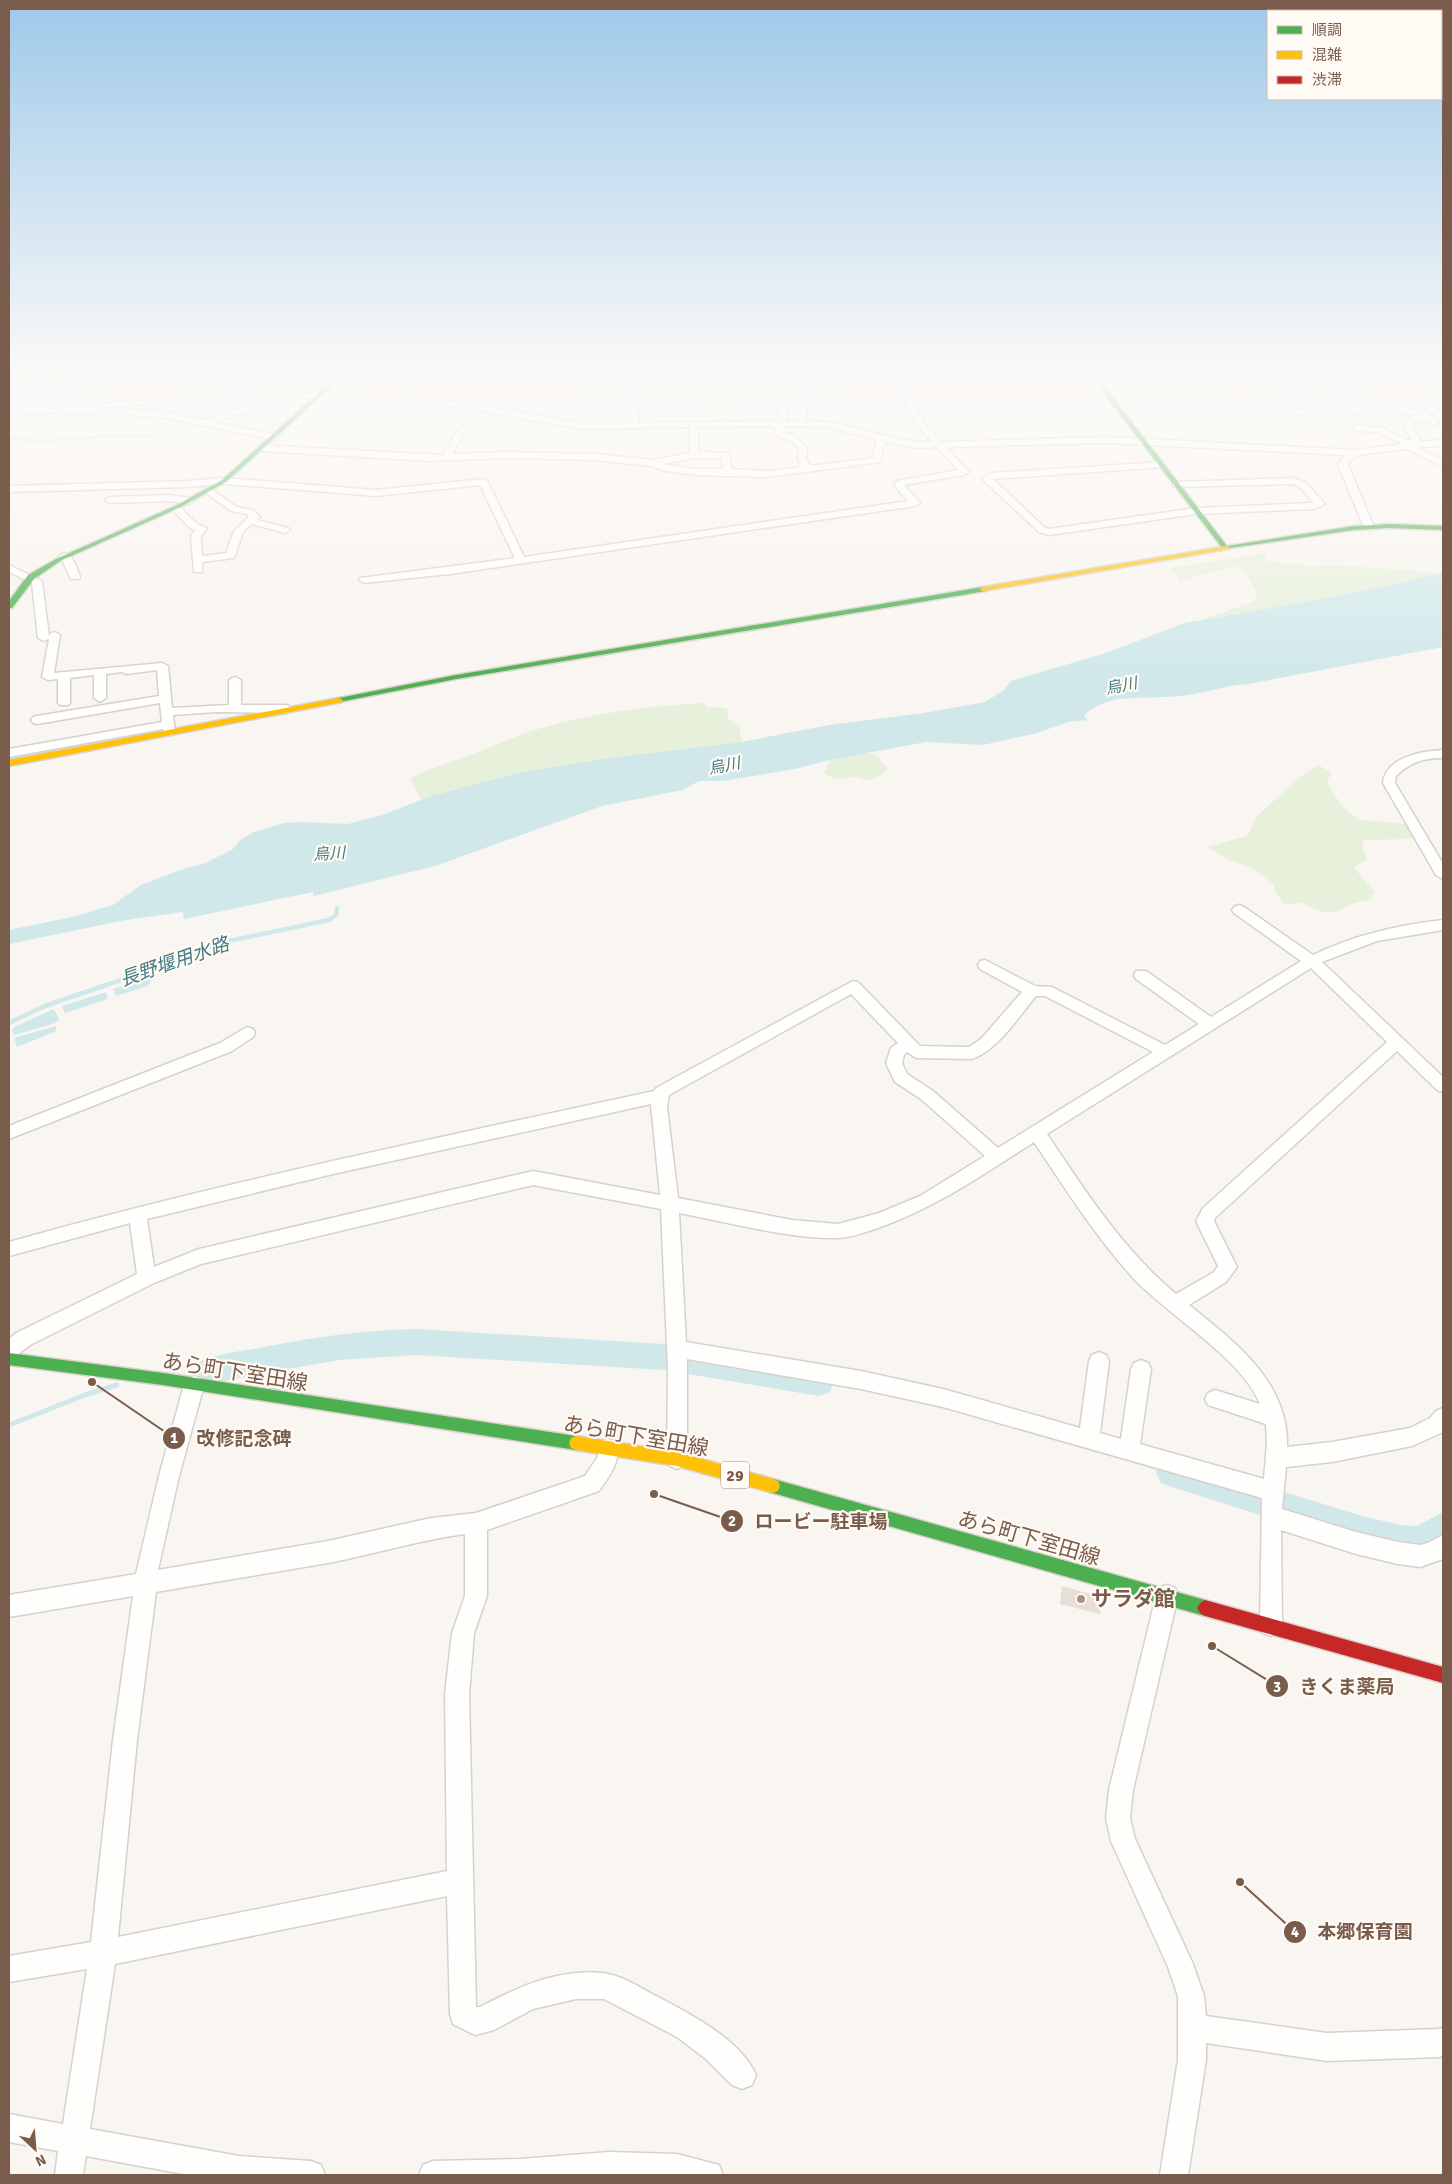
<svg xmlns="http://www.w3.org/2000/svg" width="1452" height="2184" font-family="Signika,'Noto Sans JP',sans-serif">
	<rect width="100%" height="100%" fill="#f9f5f0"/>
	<path fill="#e7f0db" d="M724,399L738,402L740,405L730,422H713L707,416L711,413L709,403Z
		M1265,553L1266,561L1309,566L1336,565L1443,573L1334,597L1200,620L1255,601L1256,591L1241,566L1199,575L1180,582L1171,568Z
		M704,703L707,707L727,708L728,718L739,727L742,742L617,757L521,772L421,800L410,778C433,767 458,760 481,751C494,746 507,740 520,735C576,715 645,706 704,703Z
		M867,753L876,755L888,769C882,774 875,780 867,780C863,779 859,777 855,777C840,777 841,784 824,773L830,760Z
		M1318,765L1331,772L1327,783L1342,806L1359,820L1410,824L1416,839L1363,840V849L1367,859L1354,868L1375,892L1371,899L1355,903L1335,912H1323L1301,903L1285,904L1277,895L1273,884L1252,868L1227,859L1207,847L1247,836L1257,816L1299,778Z"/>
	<path fill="#d0e8ea" d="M1443,573V647L1248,684C1225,685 1203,694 1180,696C1159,698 1138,697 1118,699C1106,701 1091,707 1084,716L1087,720L1068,722L1037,733L983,745L926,742L830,760L795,769L723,781H699L683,790L602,806L435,866L314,896L313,892L184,919L183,912L126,920L9,944V930L72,917L113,905L141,885L186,868L203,864L233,849L240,840L254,832L284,823L303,822L348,824L385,814L428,797L521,772L617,757L742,742L829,725L924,713L985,702L1004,690L1011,681L1109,652L1184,623L1334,597Z
		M144,979H150L151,982L147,986L116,996L113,989Z
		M106,992L108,999L65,1013L62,1006Z
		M54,1009L59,1019L55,1023L14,1035L12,1030L16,1026Z
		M56,1026V1031L17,1047L14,1038Z"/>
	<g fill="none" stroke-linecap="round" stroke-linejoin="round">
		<path stroke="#d0e8ea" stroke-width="2.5" d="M361,394H396L452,401
			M570,424H573L588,395L655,390L658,393L741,394L800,390L807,391L809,396L850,401H881L882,408L1179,397L1187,393L1190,378
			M9,439L28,438L25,442C69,441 113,432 157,437"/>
		<path stroke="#d0e8ea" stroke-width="4.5" d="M9,1023L45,1006L159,967L219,943L329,920L336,915L337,908"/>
		<path stroke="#d0e8ea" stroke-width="5" d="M9,1425L85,1395L117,1385"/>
		<path fill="#d0e8ea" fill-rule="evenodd" d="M97,378H396L390,382L362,386L121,383L54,390L9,398V390L54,382Z
			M416,1329L664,1344L819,1368L830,1372L834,1382L830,1392L819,1396L664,1370L416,1355L339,1360L211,1383L200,1379L196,1370L200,1361C221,1353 243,1351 264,1347C314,1337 365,1330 416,1329Z
			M1172,1457L1362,1516L1401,1525L1417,1526L1443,1512V1546L1420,1558L1401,1557L1362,1548L1172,1487L1161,1483L1156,1472L1161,1461Z"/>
	</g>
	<path fill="#e6ded7" d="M1062,1586L1101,1597L1100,1614L1060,1604Z"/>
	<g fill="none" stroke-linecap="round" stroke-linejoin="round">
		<defs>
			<path id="street" d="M532,378H563C556,382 539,382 532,378Z
				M636,378H644L642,395L635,404L639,415V423L776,421L780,416L778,407L781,400L798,396L794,378H802L807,397L806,421C849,420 888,443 932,442L916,424L893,378H901L924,423L941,442L1108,437L1356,450L1403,444L1376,432L1354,431V427L1357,426L1380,427L1412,442L1403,423L1414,416L1374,403L1358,413H1352V409L1366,401L1341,393L1321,401L1283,404L1314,414V418L1311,419L1269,404L1191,401L1187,399L1191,397L1270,400L1308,397L1279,387L1264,390L1237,381L1206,386L1202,384L1226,378H1245L1265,385L1280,382L1321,396C1340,387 1361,378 1382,378L1348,390L1421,413L1432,407L1440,397H1443C1443,408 1438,411 1429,415L1438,420V424H1432L1422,419L1412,424L1421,442L1443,439V445L1418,448L1443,461V467L1407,449L1358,455L1348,462V465L1374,527L1369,530L1364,527L1338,465L1341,459L1347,455L1108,443L946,447L969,472L964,475L904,485L920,503L915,506L450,574L364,583L359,580L360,578L515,558L480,485L376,496L224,484L187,487L9,492V486L187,481L224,478L376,490L483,479L488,482L524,557L908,501L894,485L897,481L958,470L936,447L915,448L885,442L880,462L768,477L695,475L666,471L650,466L595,460L509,458L428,461L260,451L256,448L260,445L443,455L459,428L463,425L467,428L452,454L509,452L595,454L652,460L690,453L689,427L580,429L482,411L386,397L297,398L273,401L263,407L214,422L277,435L278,437L274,440L167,418L131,415L127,412L131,409L167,412L203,420L262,401L249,395H225L166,403L106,407L97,410L98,412L94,415L63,412L9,414V409L63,406L84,408L106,403L166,399L225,391H251L261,396L271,397L297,394L386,393L482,405L580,423H631V415L627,404L634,395ZM799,401L798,421H785L788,416L786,407L788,404ZM774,426L778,437L790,440L799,449L798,458L801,467L768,471L732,469L729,453L699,452L697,427ZM783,426L827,427L877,440L873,458L810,466L806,458L807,449L796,436L785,433ZM695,458H722L723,469H695L662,464Z
				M1399,378L1443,381V385L1403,380Z
				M1162,462L1165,463V467L993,479L1045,528L1049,529L1196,508L1314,503L1300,487L1293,484L1173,487V483L1176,482L1294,478L1306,483L1325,504L1314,509L1196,514L1049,535L1039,532L982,479L991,473Z
				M209,488L237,507L253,510L260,517L257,520L288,528L290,530L285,533L252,524L243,532L234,558L202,562V572H194L191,536L195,530L191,529L173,510V506H179L197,524L207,528L201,536L202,556L226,553L234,531L249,517L247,514L231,511L206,493L204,491Z
				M170,495L189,498L194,501L189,504L170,501L110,503L105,500L110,497Z
				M64,553C74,556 77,568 80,577L79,579H71C67,571 65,564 59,556Z
				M9,565L42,581L49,636L51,633L55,632L60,635L54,673L162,663L168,666L172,708L229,705V680L235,677L241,680V705H287L293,709L287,713L217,712L173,715L175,732L173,735H165L163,729L9,757V749L162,722L160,703L37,724L33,723L31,720L33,717L37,716L159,696L157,670L127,674L122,672L106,674V698L100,702L94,698V675L70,678V703L68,705H60L58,703V679L48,680L42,677L49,639L44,641L38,638L32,583L9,572Z
				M1443,750V758C1424,758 1410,762 1396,776L1395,783L1443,864V879L1436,875L1383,783C1386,757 1421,751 1443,750Z
				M1239,905L1244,907L1313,955C1354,935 1398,925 1443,920V930L1377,941L1322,962L1443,1077V1092L1437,1090L1397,1051L1215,1218L1214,1221L1237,1267L1226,1282L1189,1305C1235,1342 1289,1382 1287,1447L1332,1442L1410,1428L1430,1418L1436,1411L1443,1408V1432L1412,1446L1332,1462L1286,1467L1282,1509L1356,1532L1398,1542L1420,1545L1428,1543L1443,1535V1559L1420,1567L1398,1564L1356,1554L1281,1530L1282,1625L1279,1633L1271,1636L1263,1633L1260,1625L1262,1498L943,1407L861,1389L687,1359V1459L684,1466L677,1469L670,1466L667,1459L668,1368L661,1209L533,1185L201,1264L154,1283L30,1345L16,1356L9,1358V1339L16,1333L137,1274L130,1223L9,1256V1242C222,1182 438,1138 654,1091L656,1088L853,981L858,982L920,1046L969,1047L981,1039L1022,992L980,969L978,965L980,961L985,960L1035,986L1052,987L1165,1045L1199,1024L1136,979L1134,975L1136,971H1146L1211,1017L1301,961L1234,913L1232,910L1234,907ZM1311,968L1387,1042L1203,1208L1196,1221L1218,1266L1214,1272L1176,1294C1123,1250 1085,1191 1047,1134ZM851,994L898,1043L891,1048L886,1063L895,1082L921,1099L985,1156L920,1196L879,1213L838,1224L792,1220L678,1198L667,1107L669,1095ZM1036,996H1045L1153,1052L998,1148L933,1091L907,1074L902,1063L904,1055L907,1052L916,1058L972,1059C997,1051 1020,1015 1036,996ZM651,1104L660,1195L533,1171L199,1249L154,1267L147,1219L333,1174ZM1034,1142C1066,1190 1097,1239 1136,1281C1170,1316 1243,1360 1260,1404L1215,1390L1208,1393L1205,1399L1208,1405L1266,1424L1267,1443L1264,1479L1140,1444L1151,1369L1148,1363L1141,1360L1134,1363L1131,1369L1121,1439L1100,1433L1109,1361L1106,1355L1099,1352L1092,1355L1089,1361L1080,1428L943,1389L861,1371L686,1342L679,1213C727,1222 789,1239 837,1238C851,1238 865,1232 878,1228C935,1208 984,1174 1034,1142Z
				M247,1027L253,1029L255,1033L253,1037L232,1051L9,1139V1126L220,1043Z
				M194,1376L201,1379L204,1385L179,1476L158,1570L328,1541L431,1518L476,1513L585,1476L597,1458L601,1441L608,1439L615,1441C623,1460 609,1476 599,1491L487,1530V1596L474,1633L469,1694L476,2007H480C511,1991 541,1976 577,1973C585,1972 595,1972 603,1973C620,1975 638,1986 652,1994C685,2011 741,2039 756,2075L752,2085L742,2089L732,2085L706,2059L677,2037L604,1999H576L533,2009L494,2030L475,2035L453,2024L450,2014L447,1896L115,1964L90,2129L239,2156L311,2161L321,2165L325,2175H189L86,2156L83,2175H55L58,2151L9,2142V2114L63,2124L87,1969L9,1982V1956L91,1942L113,1740L133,1596L9,1617V1595L136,1574L159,1476L184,1385L187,1379ZM465,1534V1596L452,1633L445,1694L447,1871L118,1937L137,1740L156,1592C213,1582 271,1573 328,1563C374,1554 419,1540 465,1534Z
				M1167,1585L1175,1588L1178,1596L1133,1790L1130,1818L1135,1839L1193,1964L1204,1996L1206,2016L1327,2033L1438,2029L1443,2028V2055L1440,2057L1327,2061L1206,2043V2060L1188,2175H1160L1178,2060V1996L1168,1967L1111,1841L1106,1818L1109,1790L1156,1596L1159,1588Z
				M609,2152L677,2154L719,2165L723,2175H419L423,2165L433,2161L521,2159Z"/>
			<path id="fast" d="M47,378H73L70,380L9,384V380Z
				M335,378H341L226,482L181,507L60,561L34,579L12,608H9V601L28,575L56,559L177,505L222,480Z
				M1092,378H1098L1227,546L1354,526L1390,524L1443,526V530L1390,528L1354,530L1223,549Z
				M983,587H986V591L456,679L339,702L335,700L339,698L456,675Z
				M9,1353L163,1373L576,1436L581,1438L583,1443L581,1448L576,1450L163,1385L9,1365Z
				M773,1479L1205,1600L1210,1603L1213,1608L1210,1613L1205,1616L773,1493L768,1491L766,1486L768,1481Z"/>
			<path id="slow" d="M1227,546L1230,548L1229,549L983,591L979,589L983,587Z
				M339,698L343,700L342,702L9,766V760Z
				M576,1436L677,1452L773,1479L778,1481L780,1486L778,1491L773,1493L677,1466L576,1450L571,1448L569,1443L571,1438Z"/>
			<path id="jam" d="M1205,1600L1443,1667V1683L1205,1616L1200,1613L1197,1608L1200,1603Z"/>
		</defs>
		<use href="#street" stroke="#d7d1cb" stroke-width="3"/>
		<use href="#fast" stroke="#d9d2cb" stroke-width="3"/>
		<use href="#slow" stroke="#d9d2cb" stroke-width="3"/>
		<use href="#jam" stroke="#d9d2cb" stroke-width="3"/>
		<use href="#street" fill="#fefefd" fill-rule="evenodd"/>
		<use href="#fast" fill="#4caf50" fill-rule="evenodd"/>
		<use href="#slow" fill="#ffc107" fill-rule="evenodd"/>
		<use href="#jam" fill="#c62828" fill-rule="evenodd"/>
	</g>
	<linearGradient id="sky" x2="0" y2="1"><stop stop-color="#9ec9e9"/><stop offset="0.55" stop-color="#fcfaf8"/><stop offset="1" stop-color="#fcfaf8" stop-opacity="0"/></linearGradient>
	<rect width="1452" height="684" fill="url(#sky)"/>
	<circle fill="#a69286" stroke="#fffaf3" stroke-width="2" cx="1081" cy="1599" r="5"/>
	<g text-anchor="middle" stroke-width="4.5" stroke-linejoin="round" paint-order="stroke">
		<g font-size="16" font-style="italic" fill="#437c86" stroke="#fffaf3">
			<text transform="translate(1121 685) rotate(-11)" y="6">烏川</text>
			<text transform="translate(724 765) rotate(-11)" y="6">烏川</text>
			<text transform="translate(329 853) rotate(-4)" y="6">烏川</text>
		</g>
		<rect fill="#fffaf3" stroke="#a28b7f" stroke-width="1" x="721" y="1461.5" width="28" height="27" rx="4"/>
		<g font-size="16" font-weight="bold" fill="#7a5c4d">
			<text x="735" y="1481">29</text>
		</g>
		<g font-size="19" font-style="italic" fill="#437c86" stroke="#fffaf3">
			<text transform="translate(174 961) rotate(-19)" y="7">長野堰用水路</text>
		</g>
		<g font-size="21" fill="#7a5c4d" stroke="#fffaf3">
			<text transform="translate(235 1372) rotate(9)" y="7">あら町下室田線</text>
			<text transform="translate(636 1436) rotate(10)" y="7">あら町下室田線</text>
			<text transform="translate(1029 1538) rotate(16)" y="7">あら町下室田線</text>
		</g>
		<g font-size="21" font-weight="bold" fill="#7a5c4d" stroke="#fffaf3" text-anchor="start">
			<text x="1091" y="1606">サラダ館</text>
		</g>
	</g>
	<path fill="none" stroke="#7a5c4d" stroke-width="2" d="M92 1382L174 1438M654 1494L732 1521M1212 1646L1277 1686M1240 1882L1295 1932"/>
	<g fill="#7a5c4d" stroke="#fffaf3" stroke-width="2">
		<circle cx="92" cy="1382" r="5"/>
		<circle cx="654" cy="1494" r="5"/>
		<circle cx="1212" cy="1646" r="5"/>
		<circle cx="1240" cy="1882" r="5"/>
		<circle cx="174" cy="1438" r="12"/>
		<circle cx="732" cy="1521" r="12"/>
		<circle cx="1277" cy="1686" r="12"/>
		<circle cx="1295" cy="1932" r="12"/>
	</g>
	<g font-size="15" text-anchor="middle" font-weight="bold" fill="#fff">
		<text x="174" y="1443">1</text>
		<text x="732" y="1526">2</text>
		<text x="1277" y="1692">3</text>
		<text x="1295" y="1937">4</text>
	</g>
	<g font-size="19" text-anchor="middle" font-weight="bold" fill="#7a5c4d" stroke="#fffaf3" stroke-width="4.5" stroke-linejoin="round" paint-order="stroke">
		<text x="244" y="1445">改修記念碑</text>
		<text x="821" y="1528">ロービー駐車場</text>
		<text x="1347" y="1693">きくま薬局</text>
		<text x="1365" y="1938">本郷保育園</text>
	</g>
	<rect width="1452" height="2184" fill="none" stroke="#7a5c4d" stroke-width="20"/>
	<rect x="1267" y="10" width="175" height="90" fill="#fffaf3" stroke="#cabbb1"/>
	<rect x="1277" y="26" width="25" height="8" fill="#4caf50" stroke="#cabbb1"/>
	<text x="1312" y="35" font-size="15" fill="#7a5c4d">順調</text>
	<rect x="1277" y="51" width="25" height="8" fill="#ffc107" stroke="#cabbb1"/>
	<text x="1312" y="60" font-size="15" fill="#7a5c4d">混雑</text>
	<rect x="1277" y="76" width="25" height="8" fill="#c62828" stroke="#cabbb1"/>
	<text x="1312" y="85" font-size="15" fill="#7a5c4d">渋滞</text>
	<g transform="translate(35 2149) rotate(154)" stroke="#fffaf3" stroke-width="4" paint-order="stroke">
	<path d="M0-4L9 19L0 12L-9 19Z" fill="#7a5c4d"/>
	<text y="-8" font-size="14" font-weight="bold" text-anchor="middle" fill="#7a5c4d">N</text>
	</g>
</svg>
